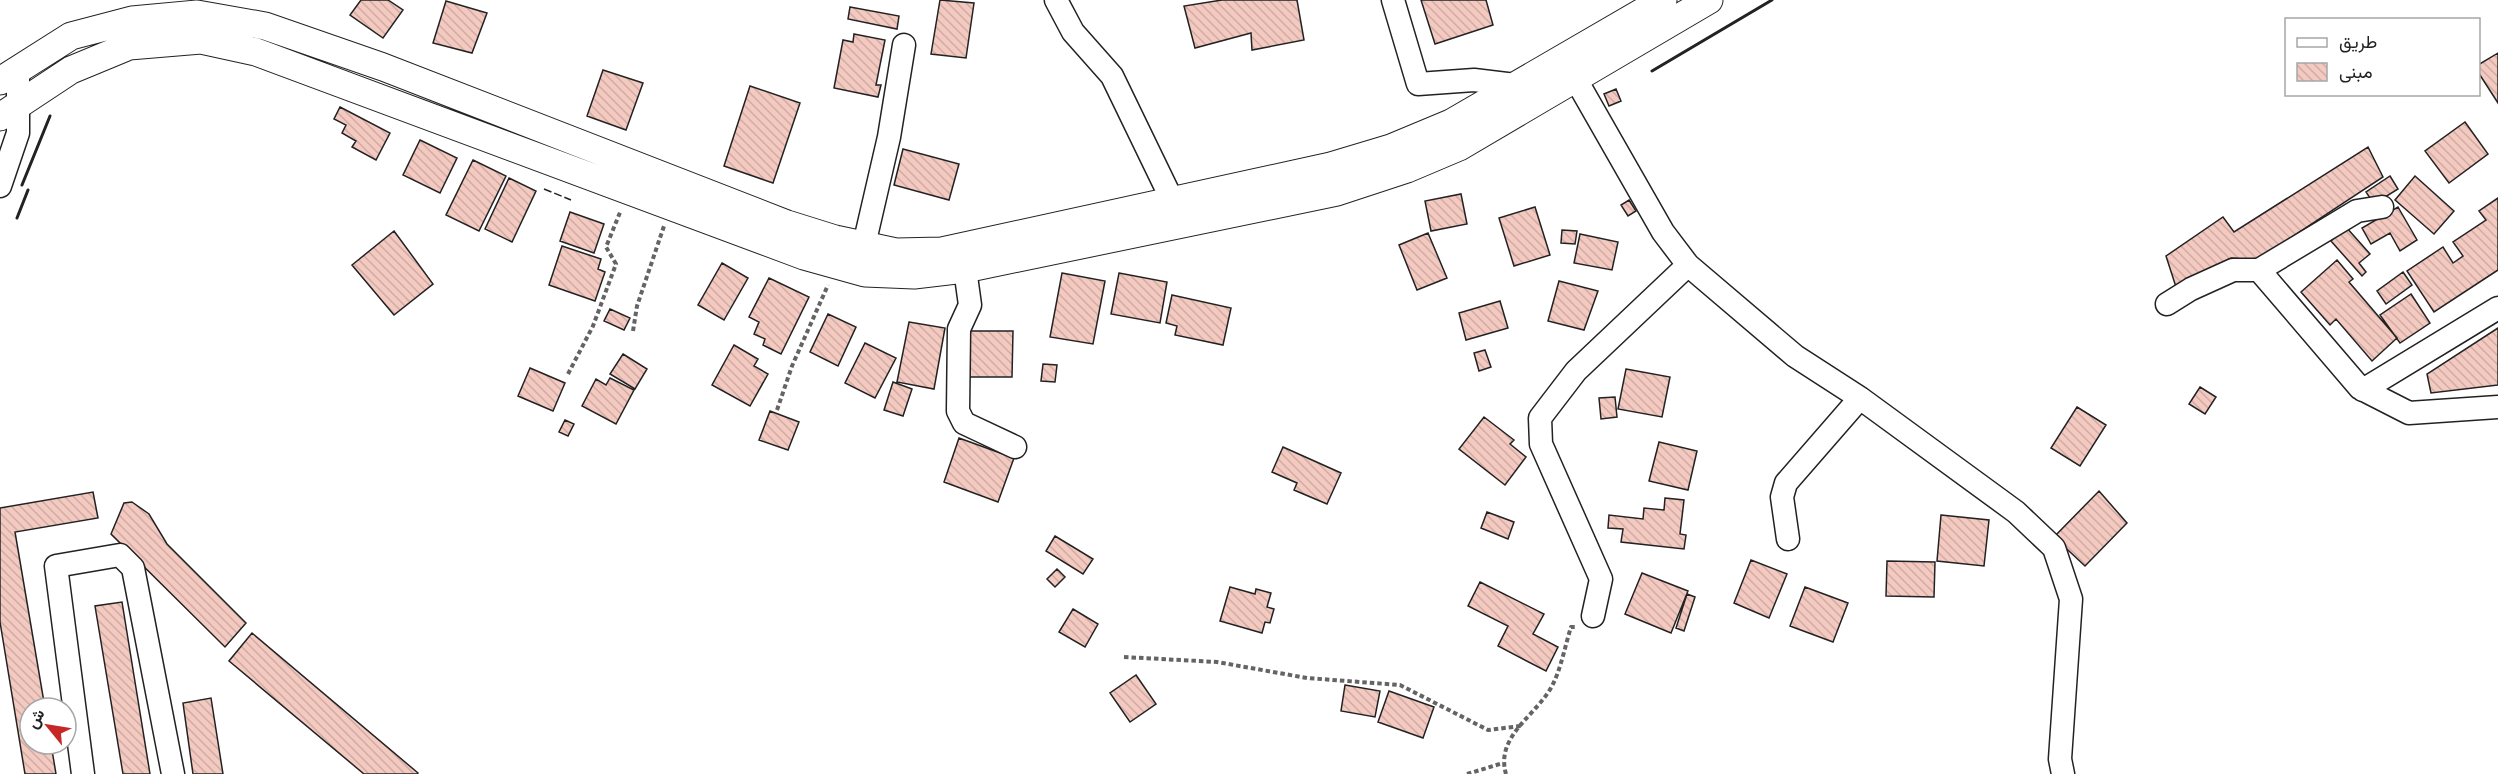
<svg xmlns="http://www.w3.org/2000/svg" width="2498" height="774" font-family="Karla,Vazirmatn,sans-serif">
	<defs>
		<pattern id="building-back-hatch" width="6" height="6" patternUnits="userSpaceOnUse" patternTransform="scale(1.5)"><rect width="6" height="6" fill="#f3c9c0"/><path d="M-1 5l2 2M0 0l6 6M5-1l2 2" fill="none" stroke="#d0aca5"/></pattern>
	</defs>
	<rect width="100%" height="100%" fill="#fff"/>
	<path fill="url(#building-back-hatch)" stroke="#222" stroke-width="1.5" d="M361,0H388L403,10L383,38L350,15Z
		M940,0L974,3L966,58L931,54Z
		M1222,0H1297L1304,40L1252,50L1251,33L1195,48L1184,6Z
		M1421,0H1486L1493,25L1435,44Z
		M446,1L487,13L472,53L433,43Z
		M850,7L899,16L897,29L848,19Z
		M854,34L885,40L876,85H881L878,97L834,88L843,40L853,42Z
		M2498,53V103L2478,72V65Z
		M603,70L643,83L626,130L587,116Z
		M750,86L800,103L773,183L724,166Z
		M1616,89L1621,101L1609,106L1604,94Z
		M340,107L390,133L376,160L352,147L356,141L342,133L346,125L334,119Z
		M2465,122L2488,154L2449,183L2425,151Z
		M420,140L457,158L440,193L403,175Z
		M2368,147L2383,177L2257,260L2231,258L2176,287L2166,256L2223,217L2234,232Z
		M903,149L959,164L949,200L894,185Z
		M473,160L506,176L479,231L446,215Z
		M2390,176L2398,189L2374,204L2366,192Z
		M2415,176L2454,211L2434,234L2395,200Z
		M509,178L536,191L512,242L485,229Z
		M1461,194L1467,224L1431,231L1425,201Z
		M2498,198V270L2434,312L2407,271L2443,247L2453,263L2463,256L2453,242L2486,220L2479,211Z
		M1629,200L1636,211L1628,216L1621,205Z
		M1535,207L1550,255L1514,266L1499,218Z
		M2398,207L2417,240L2400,251L2390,233L2371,244L2362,228Z
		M570,212L604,224L594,253L560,241Z
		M2346,227L2370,254L2359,263L2366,272L2362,276L2331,241Z
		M1562,230L1577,231L1575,244L1561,243Z
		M394,231L433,284L394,315L352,265Z
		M1428,233L1447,278L1417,290L1399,245Z
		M1580,234L1618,242L1612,270L1574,263Z
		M562,246L601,259L598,269L605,272L595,301L549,285Z
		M2337,260L2353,279L2349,282L2397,338L2372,361L2336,319L2330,325L2301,292Z
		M722,263L748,278L724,320L698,305Z
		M2403,272L2412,285L2386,304L2377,291Z
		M1062,273L1105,281L1093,344L1050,337Z
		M1119,273L1167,282L1160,323L1111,314Z
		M769,278L809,297L781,354L763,345L765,339L754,334L759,322L749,317Z
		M1559,281L1598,291L1584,330L1548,321Z
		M2411,294L2430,323L2400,343L2380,315Z
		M1172,295L1231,308L1223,345L1175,335L1177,326L1166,323Z
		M1500,301L1508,328L1466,340L1459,313Z
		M610,309L630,318L624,330L604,321Z
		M828,314L856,327L838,366L810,352Z
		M909,322L945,328L934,389L897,382Z
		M2498,328V385L2431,393L2427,374Z
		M969,331H1013L1012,377H969Z
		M865,343L896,358L875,398L845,383Z
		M734,345L758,359L754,366L768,374L750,406L712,385Z
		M1485,350L1491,367L1479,371L1474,353Z
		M623,354L647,369L635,389L610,374Z
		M1043,364L1057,365L1055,382L1041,381Z
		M530,368L565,383L553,411L518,396Z
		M1626,369L1670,377L1662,417L1618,409Z
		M610,378L634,390L616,424L582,406L596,379L606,385Z
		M893,382L912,389L903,416L884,410Z
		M2200,387L2216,397L2205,414L2189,404Z
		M1615,397L1617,417L1601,419L1599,398Z
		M2077,407L2106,425L2080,466L2051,448Z
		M770,411L799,422L788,450L759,440Z
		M1484,417L1514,440L1510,444L1526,457L1505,485L1459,449Z
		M565,420L574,424L568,436L559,432Z
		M959,438L1014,458L998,502L944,482Z
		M1659,442L1697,451L1688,490L1649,481Z
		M1283,447L1341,473L1327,504L1294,490L1297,483L1272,472Z
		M2099,491L2127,523L2085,566L2054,537Z
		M93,492L98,518L15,532L45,708H30V744H51L56,774H25L0,622V508Z
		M1665,498L1684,500L1680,534L1686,535L1684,549L1621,542L1623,529L1608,528L1609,515L1643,519L1644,508L1664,510Z
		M132,502L149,514L167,544L246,623L225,647L111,534L124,503Z
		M1487,512L1514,522L1508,539L1481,528Z
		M1941,515L1989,520L1984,566L1937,561Z
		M1055,536L1093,559L1083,574L1046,551Z
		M1751,560L1787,574L1769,618L1734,603Z
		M1887,561L1935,562L1934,597L1886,596Z
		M1057,569L1065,577L1055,587L1047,579Z
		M1642,573L1688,591L1671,633L1625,614Z
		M1480,582L1544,614L1533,634L1558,647L1546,671L1498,646L1508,626L1468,606Z
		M1230,587L1255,594L1256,589L1271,593L1267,607L1274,609L1270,623L1265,622L1262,633L1220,621Z
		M1805,587L1848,603L1833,642L1790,626Z
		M1687,594L1695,597L1684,631L1676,628Z
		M122,602L150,774H123L95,606Z
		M1073,609L1098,624L1085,647L1059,632Z
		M252,633L418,773L417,774H364L229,661Z
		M1136,675L1156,704L1130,722L1110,693Z
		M1345,685L1380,691L1375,717L1341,711Z
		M1389,691L1434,707L1423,738L1378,722Z
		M211,698L223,774H193L183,703Z"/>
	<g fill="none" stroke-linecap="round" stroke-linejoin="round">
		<defs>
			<path id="minor" d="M1056,0L1073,32L1112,76L1173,202
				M1393,0L1418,84L1474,80L1515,85
				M1575,78L1663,232L1688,265L1795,356L1860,398L2016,512L2054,548L2071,599L2060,759L2063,774
				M0,186L18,133V70
				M864,245L889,137L904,45
				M965,269L970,305L959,329L958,411L964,423L1015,447
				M2259,270L2360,388L2409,413L2498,407
				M2167,304L2191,289L2233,270H2259L2357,211L2382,207
				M2363,390L2498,308
				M1788,539L1782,497L1786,483L1860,398
				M1593,616L1601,579L1541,444L1540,418L1576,371L1688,265
				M83,774L56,566L120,555L133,568L173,774"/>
			<path id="major" d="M0,81L71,36L132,20L197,14L265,26L383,67L787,224L835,239L896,252L942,251L1331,166L1391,148L1451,123L1663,0
				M0,117L71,70L129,46L201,40L256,52L804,256L865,273L914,275L965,269L1337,192L1407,169L1459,147L1709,0"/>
		</defs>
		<use href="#minor" stroke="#222" stroke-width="25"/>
		<use href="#major" stroke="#222" stroke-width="29"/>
		<path stroke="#646464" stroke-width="4" stroke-dasharray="4.5 3" stroke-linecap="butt" d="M633,331L637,306L664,226
			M568,374L593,326L616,264L606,247L621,210
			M777,410L792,366L828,285
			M1124,657L1217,662L1307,678L1400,685L1488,730L1521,726
			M1467,774L1503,763
			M1506,774C1495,736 1536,716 1552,686C1561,669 1565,646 1571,627H1576"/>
		<use href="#minor" stroke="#fff" stroke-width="22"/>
		<use href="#major" stroke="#fff" stroke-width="27"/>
		<path stroke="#222" stroke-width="1.5" stroke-dasharray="8 3" stroke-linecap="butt" d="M544,189L571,200"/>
		<path stroke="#222" stroke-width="3" d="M1652,71L1772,0
			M22,185L50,116
			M17,218L28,190"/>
	</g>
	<rect x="2285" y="18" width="195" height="78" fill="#ffffff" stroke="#a7a7a7" stroke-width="1.5"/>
	<rect x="2297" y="38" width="30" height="9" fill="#ffffff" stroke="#a7a7a7" stroke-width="1.5"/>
	<text x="2339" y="48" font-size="18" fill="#222222">طريق</text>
	<rect x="2297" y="63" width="30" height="18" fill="url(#building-back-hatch)" stroke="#a7a7a7" stroke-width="1.5"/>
	<text x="2339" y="78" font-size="18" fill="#222222">مبنى</text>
	<g transform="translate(48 726) rotate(300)"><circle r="28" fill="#ffffff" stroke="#a7a7a7" stroke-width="1.5"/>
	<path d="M0-4.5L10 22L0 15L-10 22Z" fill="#c62828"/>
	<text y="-9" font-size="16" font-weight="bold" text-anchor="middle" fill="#222222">ش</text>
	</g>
</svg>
